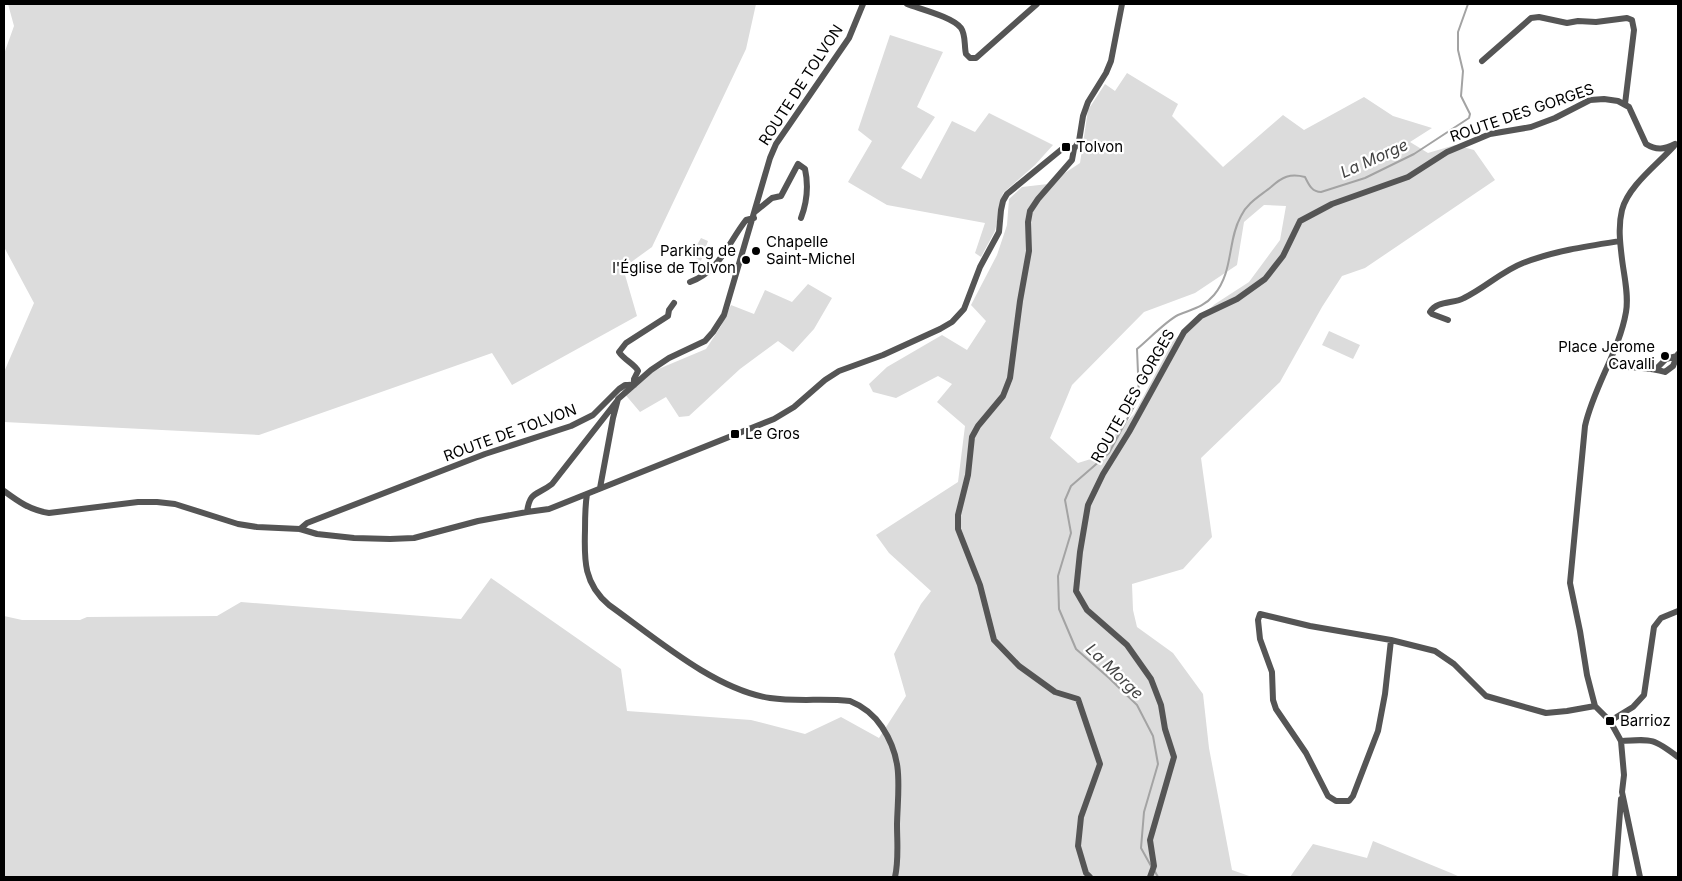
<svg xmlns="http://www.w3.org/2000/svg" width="1682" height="881" font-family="Inter,sans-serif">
	<rect width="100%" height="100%" fill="#fff"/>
	<path fill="#dcdcdc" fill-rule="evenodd" d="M8,4H756L746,49L652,247L623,268L637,316L512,385L492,353L259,435L4,422V372L34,303L4,247V54L14,26Z
		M890,35L943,52L917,107L935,117L901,168L921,179L952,121L975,132L989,113L1053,145L1035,165L1003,193L995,231L981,257L975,253L985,223L887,205L848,182L872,141L858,130Z
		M1127,73L1178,104L1172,116L1223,167L1283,115L1304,130L1364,97L1393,116L1432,128L1410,142L1428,153L1455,145L1474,150L1495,180L1365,268L1342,276L1322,307L1280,382L1201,458L1212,537L1183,569L1132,584L1133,610L1137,627L1173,653L1203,694L1209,748L1232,870L1252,877H4V616L22,620H80L87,617L217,616L241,602L461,619L491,578L621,669L627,711L751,720L805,734L841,717L879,738L906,696L894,654L921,604L931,591L889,553L876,535L958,482L965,426L937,402L952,384L938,376L896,398L873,392L869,384L887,367L942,335L967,350L986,321L971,305L997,255L1007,225L1009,199L1022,187L1048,184L1080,163L1088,110L1105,84L1115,91ZM1264,205L1286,206L1280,240L1249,282L1215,304L1173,341L1134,414L1094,458L1078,463L1050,438L1072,385L1144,312L1195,293L1237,265L1244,222Z
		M701,238L708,241L701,261L691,255Z
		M808,284L832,298L814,329L793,352L778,341L740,369L689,416L679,417L666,397L640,412L618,386L706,349L721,326L731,305L754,314L765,290L792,302Z
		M1329,331L1360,345L1353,359L1322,345Z
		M1373,841L1451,873L1460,877H1290L1313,844L1367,858Z"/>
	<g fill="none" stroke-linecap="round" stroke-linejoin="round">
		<path stroke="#a3a3a3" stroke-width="2" d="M1151,866L1141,848L1144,812L1158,764L1153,736L1137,705L1109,678L1076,649L1059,609L1058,576L1071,533L1065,500L1071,486L1109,453L1139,397L1137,349C1148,340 1166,321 1178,315C1192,309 1203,308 1214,295C1234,271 1227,241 1241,216C1247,203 1260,196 1271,187C1282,177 1290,173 1305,177C1309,185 1312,192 1321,192L1365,178L1414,154L1469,118L1470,114L1461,96L1463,71L1458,50V32L1468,4
			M1154,870L1158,877"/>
		<path stroke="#555" stroke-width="6" d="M907,4C920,9 953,17 961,28C966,35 964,46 966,54L970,58H976L1037,4
			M1482,61L1531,18L1539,17L1567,23L1578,21L1596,22L1627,18L1632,20L1634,30L1625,104
			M756,211L772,198L781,196L798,164L805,169C809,187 807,202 801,218
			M690,282C720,271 728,243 746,220L754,218
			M1448,320L1432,314L1430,312C1437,300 1454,304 1464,298C1485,288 1502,271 1523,263C1554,251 1588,246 1620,241
			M1610,364C1628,369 1647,366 1665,372L1673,366L1678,354
			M1656,369L1666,359L1677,356
			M634,385V379L638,371C635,364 624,360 619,352L626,343L668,316L669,310L674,303
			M600,488L613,418L618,399L651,370L669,358L705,341L713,332L724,315L770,158L776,144L849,38L863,4
			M4,491C19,502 30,510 49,513L138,502H157L175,504L238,524L257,527L300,529L317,534L354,538L390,539L414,538L478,521L527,512L549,509L774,419L794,407L825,380L839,371L883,355L940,329L952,322L964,309L980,267L999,232L1001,210L1003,201L1007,194L1062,149L1066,147L1074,149
			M587,494C585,506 585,518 585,530C584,561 584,584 609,605C654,637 715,690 770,698C797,702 824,698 850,701C865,707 874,715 882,727C904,760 898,787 897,824C897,842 899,860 895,877
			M527,512C530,490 537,496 552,484L617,401
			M300,529L307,523L485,454L571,426L593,415L619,389L625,385H634
			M1391,640L1385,694L1378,731L1353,796L1349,801H1336L1328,796L1306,753L1276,709L1273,700L1272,672L1260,639L1258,620L1260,614L1310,626L1391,640L1435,651L1454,664L1486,696L1546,713L1567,711L1595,706
			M1610,721L1633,707L1644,695L1654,627L1661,618L1678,611
			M1621,741C1652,739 1653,738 1678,757
			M1090,877L1086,873L1078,846L1081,817L1100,764L1078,699L1055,692L1019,666L994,640L980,585L958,529V515L968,475L972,437L978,426L1003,396L1010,378L1020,301L1029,251L1028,222L1030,211L1038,199L1072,160L1074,149L1079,141L1083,116L1088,102L1106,73L1111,61L1122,4
			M1150,877L1154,866L1150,840L1174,757L1165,729L1161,705L1151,679L1127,645L1087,610L1076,591L1080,552L1088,505L1103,474L1129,432L1184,332L1201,316L1237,299L1265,279L1283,256L1300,221L1332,204L1408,177L1447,152L1490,134L1531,127L1555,118L1590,100L1604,99L1618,101L1629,107L1646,144C1657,151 1665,149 1675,144
			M1615,877L1621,799
			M1640,877L1622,792L1624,775L1621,741L1610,721L1595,706L1587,675L1580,631L1570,583L1585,426C1594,386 1619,352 1626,312C1629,295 1624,276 1622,259C1620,243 1618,226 1622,210C1628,186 1658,164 1674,146"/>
	</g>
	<g fill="#000" stroke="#fff" stroke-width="2">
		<rect x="1061" y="142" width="10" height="10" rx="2.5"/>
		<circle cx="756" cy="251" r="5"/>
		<circle cx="746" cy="260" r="5"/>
		<circle cx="1665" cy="356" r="5"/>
		<rect x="730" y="429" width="10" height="10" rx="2.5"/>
		<rect x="1605" y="716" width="10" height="10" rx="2.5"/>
	</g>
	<g text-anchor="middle" stroke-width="4.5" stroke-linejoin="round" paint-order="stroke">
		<g font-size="15" fill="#000" stroke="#fff">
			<text transform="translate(801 85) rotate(-57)" y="5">ROUTE DE TOLVON</text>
			<text transform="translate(1522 113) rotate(-19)" y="5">ROUTE DES GORGES</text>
			<text transform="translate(1133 396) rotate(-60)" y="5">ROUTE DES GORGES</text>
			<text transform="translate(510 433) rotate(-20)" y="5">ROUTE DE TOLVON</text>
		</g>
		<g font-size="15" fill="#000" stroke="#fff" text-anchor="start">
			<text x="1076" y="152">Tolvon</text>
			<text x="766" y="247">Chapelle<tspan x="766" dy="17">Saint-Michel</tspan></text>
			<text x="736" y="256" text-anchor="end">Parking de<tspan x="736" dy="17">l'Église de Tolvon</tspan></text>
			<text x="1655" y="352" text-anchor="end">Place Jerome<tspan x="1655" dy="17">Cavalli</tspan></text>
			<text x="745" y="439">Le Gros</text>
			<text x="1620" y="726">Barrioz</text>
		</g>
		<g font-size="16" font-style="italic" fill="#444" stroke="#fff">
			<text transform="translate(1374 158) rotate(-24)" y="6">La Morge</text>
			<text transform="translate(1115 671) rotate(44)" y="6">La Morge</text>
		</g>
	</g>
	<rect width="1682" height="881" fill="none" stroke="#000000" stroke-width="10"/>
</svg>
